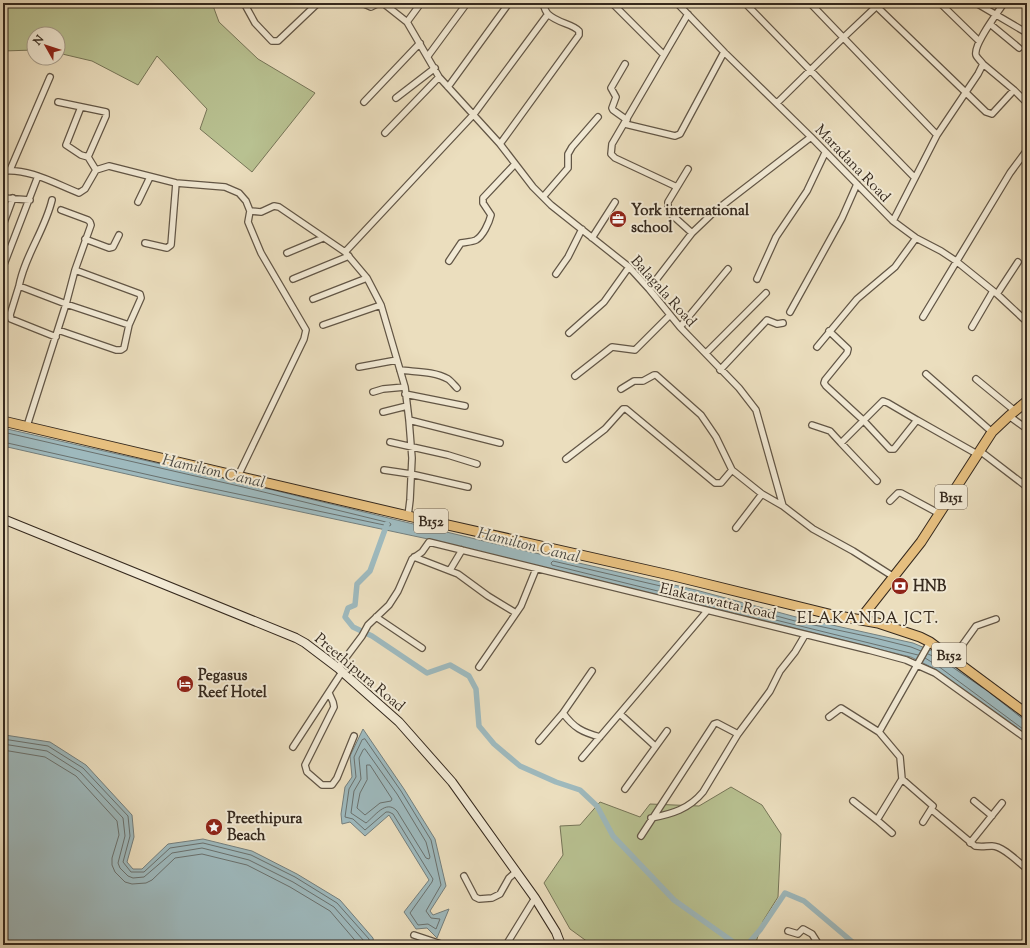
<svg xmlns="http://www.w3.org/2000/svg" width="1030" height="948" font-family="'Sorts Mill Goudy',serif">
	<rect width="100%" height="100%" fill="#ebdebe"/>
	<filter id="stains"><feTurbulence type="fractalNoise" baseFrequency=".005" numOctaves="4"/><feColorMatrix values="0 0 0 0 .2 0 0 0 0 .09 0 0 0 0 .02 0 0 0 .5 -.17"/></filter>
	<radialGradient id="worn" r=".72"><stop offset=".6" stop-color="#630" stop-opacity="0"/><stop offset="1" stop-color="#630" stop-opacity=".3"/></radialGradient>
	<path fill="#b8c191" stroke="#767558" d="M3,3H212L219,22L258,59L315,93L252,172L200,129L207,109L157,56L138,85L92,61L58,53V34H34V50L3,51Z
		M731,787L762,805L781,834L778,897L763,921L755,945H592L570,929L544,883L563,855L560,826L580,825L600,802L640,817L650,804L699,806Z"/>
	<path fill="#9eb9bd" stroke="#747f7d" d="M3,428L244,483L496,544L696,590L796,617L913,643L944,656L1027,717V737L935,669L911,657L428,539L175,485L3,446Z
		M363,729L404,789L435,839L446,886L430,911L433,915L449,909L437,938L427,928L416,929L404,912L429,880L389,815L365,836L350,822L342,824L341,814L345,787L352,777L350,756Z
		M5,735L50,742L86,765L132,815L134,837L127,862L133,869H142L168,844L203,839L252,851L297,874L340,900L373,938L374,945H3V736Z"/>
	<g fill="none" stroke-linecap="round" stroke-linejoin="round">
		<path stroke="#6a716e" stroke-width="1" d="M3,432L243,487L390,523L391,525L389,526L176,481L3,442
			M928,654L942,660L983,688
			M918,655L552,565L551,563L553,561L695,594L795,621L875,638L911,647L921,651
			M925,658L938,666L1027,732
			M990,693L1023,719L1027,720
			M3,739L48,746L83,768L128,816L130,836L123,862L131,872H144L170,848L203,843L251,855L295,877L337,903L369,939L370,945
			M365,739L401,791L431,840L441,885L426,911L431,918L440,919L436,929L428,924L418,925L410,913L432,882L433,879L393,814L389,812H386L365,830L353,819L345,817L349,789L356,777L354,757L362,740Z
			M3,744L47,751L80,772L123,818L125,836L118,863L120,868L128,876L133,878L144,877L172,853L202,848L249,860L293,882L334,907L364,941L365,945
			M365,749L397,794L426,842L430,857L429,859L426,858L397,811C386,799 375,816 366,823L351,813L354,791L361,779L359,758L363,750Z
			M3,750L45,757L76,776L117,821L119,835L112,858V865L115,872L125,882L132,884L146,883L152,880L175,858L202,854L247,865L290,887L330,911L359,945
			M367,765H370L392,799L391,801L380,803L365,815L357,808L360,793L367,780Z"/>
		<path stroke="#9eb9bd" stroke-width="5.5" d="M387,524L370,571L357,584L355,605L348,608L345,617L353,627L372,636L427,673L450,665L469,676L476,689L479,726L494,744L520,766L556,782L580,790L597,806L613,836L674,900L736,944L739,945
			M747,945L760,930L785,893L804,901L856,945"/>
		<defs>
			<path id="street" d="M244,3L255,23L272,41H278L318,3
				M362,3L371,7L379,3
				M383,3L407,22L439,77L500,144L533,187L551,205L629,267L649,289L680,327L739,388L756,410L783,506L813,529L853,551L894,577
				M612,3L664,55
				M677,3L724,52L811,137L893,221L916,238L941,251L956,261L997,294L1027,322
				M745,3L914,177
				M810,3L937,135
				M873,3L986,112L992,114L1014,90
				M940,3L979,41
				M976,3L1027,33
				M407,22L421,3
				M990,24L1019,48
				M428,56L467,3
				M625,64L611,88L616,97L612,108L613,110L627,120
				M983,64L1014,90L1027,103
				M448,87L509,3
				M396,98L435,68
				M58,102L106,112V116L88,157
				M364,102L420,43
				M777,103L844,37L880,3
				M81,107L66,145L81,155L88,157L96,170
				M625,124L675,136L680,134L724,52
				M385,133L439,77
				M500,144L579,35V31C573,24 557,23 548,14C546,12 544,7 543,3
				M688,169L668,202V209L671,214L692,233
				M10,170L50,77
				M3,171C29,168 56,184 79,193L85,189L96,170L109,166L176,183L225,187L239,193L246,201L250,211L261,212L274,206L279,207L345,252L367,278L381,305L405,387L409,420L412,458L410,500L408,516
				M677,187L615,158L611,154L612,144L688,14
				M543,197L568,168V154L572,147L598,117
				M3,198L30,200
				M138,202L150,177
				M893,221L937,135L978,74L983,64C981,61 977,58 976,55C973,45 998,12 1004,3
				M3,225L13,198
				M592,238L615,202
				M85,239L109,248L113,247L119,235
				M145,243L167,248L171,245L176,183
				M345,252L474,114L548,14
				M287,253L323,238
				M449,261L461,243C465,242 472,242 476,240C483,236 489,223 491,215L483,203V198L515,164
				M3,267L38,176
				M556,274L568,257L582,229
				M293,279L349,256
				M757,279L776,237L807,191L825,153
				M19,286C25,255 45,230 52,200
				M649,289L692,233L715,211L811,137
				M997,294L1018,262
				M313,299L367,278
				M790,312L842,218L857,184
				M923,317L1010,173L1027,150
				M323,325L381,305
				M680,327L728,269
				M972,327L993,291
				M58,330L116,350H121L124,348L129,325L141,298L140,294L75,270
				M829,331L848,349L847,353L825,380L824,383L826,386L864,421L890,449H894L917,420L977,454
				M569,333L604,302L629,267
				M56,337L11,319L10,315L19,286L66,304L129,325
				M817,347L857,299L895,267L916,238
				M706,353L766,293
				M359,367L397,360
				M400,370C415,372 434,371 448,379C451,381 454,385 457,388
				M720,370L767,320L777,324L783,323
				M926,374L992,432
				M575,376L612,347L635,350L670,315
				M976,379L1015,411
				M621,389L634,381H643L654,375H656L701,415L716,437L732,470L762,494L783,506
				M373,392L383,389L405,387
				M405,394L465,406
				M383,412L407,406
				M1009,416L1027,429
				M409,420L500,443
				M812,425L830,431L841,443
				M27,426L66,304L75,270L91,225L90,222L88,220L61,210
				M390,442L448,455L477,464
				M980,451L1027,487
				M566,459L605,429L623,409H626L715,483H721L732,470
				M384,470L411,474L468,487
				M238,476L304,339L306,330L261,253L248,222L250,211
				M877,481L841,443L883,401L888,403L917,420
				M890,501L898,493H901L940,514
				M736,528L762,494
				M414,557L458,574L488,596L516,613
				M450,570L462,550
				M376,617L422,648
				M953,658L976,626L996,619
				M479,667L521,606L536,569
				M338,668L362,636L368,625L389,605L398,591L412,559L422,552L429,542L869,650L906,660L935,673L1027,739
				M592,671L563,713C574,728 582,732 600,737
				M329,693L333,702L334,707L305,765L307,772L322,785H332L337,778L354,736
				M620,714L655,746
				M829,717L841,708L879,732
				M539,741L563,713
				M293,747L342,672
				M582,758L707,611
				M625,789L667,731
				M853,801L877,820
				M974,801L992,816
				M932,810L975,846C982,847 986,846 992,846C1003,846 1018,862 1027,869
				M651,818C672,814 689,809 703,792L738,734L770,691L780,671L795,652L805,635
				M923,822L933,806L902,779L900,757L879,732L930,642
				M892,833L877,820L902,779
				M641,836L714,724L717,723L738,734
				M970,843L1002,803
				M464,876L475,897L479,899L492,898L500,894L509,878L516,872
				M788,931L798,934L803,929L812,934L819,945
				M414,935L444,945
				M506,945L535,898"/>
			<path id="secondary" d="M3,519L296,638L305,643L338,668L399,722L452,782L535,898L556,932L561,945"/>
			<path id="primary" d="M3,421L408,516L674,576L833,615L878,623L920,637L930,642L1027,714
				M862,620L865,613L921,542L992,432L1009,416L1027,401"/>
		</defs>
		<use href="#street" stroke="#625646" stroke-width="8"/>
		<use href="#secondary" stroke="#35291e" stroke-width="10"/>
		<use href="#primary" stroke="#35291e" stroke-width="11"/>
		<use href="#street" stroke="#f2ead5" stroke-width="5.5"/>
		<use href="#secondary" stroke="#f2ead5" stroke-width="8"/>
		<use href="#primary" stroke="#e6bf7f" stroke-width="9"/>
	</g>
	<defs>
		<symbol id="office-disc" viewBox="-11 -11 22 22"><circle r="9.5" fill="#8f2418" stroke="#f2ead5"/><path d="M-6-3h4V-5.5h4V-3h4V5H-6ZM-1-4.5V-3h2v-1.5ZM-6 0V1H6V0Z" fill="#fff"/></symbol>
		<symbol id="bank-disc" viewBox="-11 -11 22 22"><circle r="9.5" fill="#8f2418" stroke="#f2ead5"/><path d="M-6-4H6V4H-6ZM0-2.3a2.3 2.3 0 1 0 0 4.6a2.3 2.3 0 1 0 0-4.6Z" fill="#fff"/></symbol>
		<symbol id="hotel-disc" viewBox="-11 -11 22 22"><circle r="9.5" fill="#8f2418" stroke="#f2ead5"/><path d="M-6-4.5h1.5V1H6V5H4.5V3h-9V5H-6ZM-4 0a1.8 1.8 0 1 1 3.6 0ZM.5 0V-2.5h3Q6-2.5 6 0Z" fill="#fff"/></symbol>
		<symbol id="sight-disc" viewBox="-11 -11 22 22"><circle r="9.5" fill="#8f2418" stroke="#f2ead5"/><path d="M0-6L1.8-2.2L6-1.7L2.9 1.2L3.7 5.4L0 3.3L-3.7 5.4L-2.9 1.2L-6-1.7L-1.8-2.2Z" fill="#fff"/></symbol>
	</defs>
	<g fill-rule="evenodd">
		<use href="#office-disc" x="608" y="209" width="20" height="20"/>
		<use href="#bank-disc" x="890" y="576" width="20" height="20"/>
		<use href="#hotel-disc" x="175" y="674" width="20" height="20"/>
		<use href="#sight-disc" x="204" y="817" width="20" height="20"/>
	</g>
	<g text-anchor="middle" stroke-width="4" stroke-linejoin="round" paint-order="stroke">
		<g fill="#f2ead5" stroke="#6e6355" stroke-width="1">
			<rect x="935" y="485" width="32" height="24" rx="3"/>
			<rect x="414" y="509" width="34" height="24" rx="3"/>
			<rect x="932" y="643" width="34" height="24" rx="3"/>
		</g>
		<g font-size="14" font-weight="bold" fill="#35291e">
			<text x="951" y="502">B151</text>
			<text x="431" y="526">B152</text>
			<text x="949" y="660">B152</text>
		</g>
		<g font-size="15" fill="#35291e" stroke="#f2ead5">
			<text transform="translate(853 163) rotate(46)" y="5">Maradana Road</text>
			<text transform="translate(664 291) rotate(48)" y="5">Balagala Road</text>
			<text transform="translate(718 601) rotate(13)" y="5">Elakatawatta Road</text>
			<text transform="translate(360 672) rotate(40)" y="5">Preethipura Road</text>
		</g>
		<g font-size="15" font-weight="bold" fill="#35291e" stroke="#f2ead5" text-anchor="start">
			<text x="631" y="215">York international<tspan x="631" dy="17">school</tspan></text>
			<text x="913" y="591">HNB</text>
			<text x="198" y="680">Pegasus<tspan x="198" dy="17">Reef Hotel</tspan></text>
			<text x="227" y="823">Preethipura<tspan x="227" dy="17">Beach</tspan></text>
		</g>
		<g font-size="16" font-style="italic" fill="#4f4d46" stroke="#f2ead5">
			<text transform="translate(214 470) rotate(13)" y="6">Hamilton Canal</text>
			<text transform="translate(529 544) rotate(14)" y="6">Hamilton Canal</text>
		</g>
		<g font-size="16" letter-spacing="1" fill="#35291e" stroke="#f2ead5">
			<text x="868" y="623">ELAKANDA JCT.</text>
		</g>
	</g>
	<rect width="1030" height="948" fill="none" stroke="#ebdebe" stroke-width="16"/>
	<rect x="4" y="4" width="1022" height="940" fill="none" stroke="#35291e" stroke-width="2"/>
	<rect x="8" y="8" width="1014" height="932" fill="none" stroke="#35291e"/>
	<g transform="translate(46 46) rotate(309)"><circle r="19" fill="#f2ead5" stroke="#a69d8c"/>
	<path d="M0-3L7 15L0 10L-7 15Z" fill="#8f2418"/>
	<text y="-6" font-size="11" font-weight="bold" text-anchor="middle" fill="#35291e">N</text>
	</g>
	<rect width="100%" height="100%" filter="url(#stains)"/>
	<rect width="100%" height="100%" fill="url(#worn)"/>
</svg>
